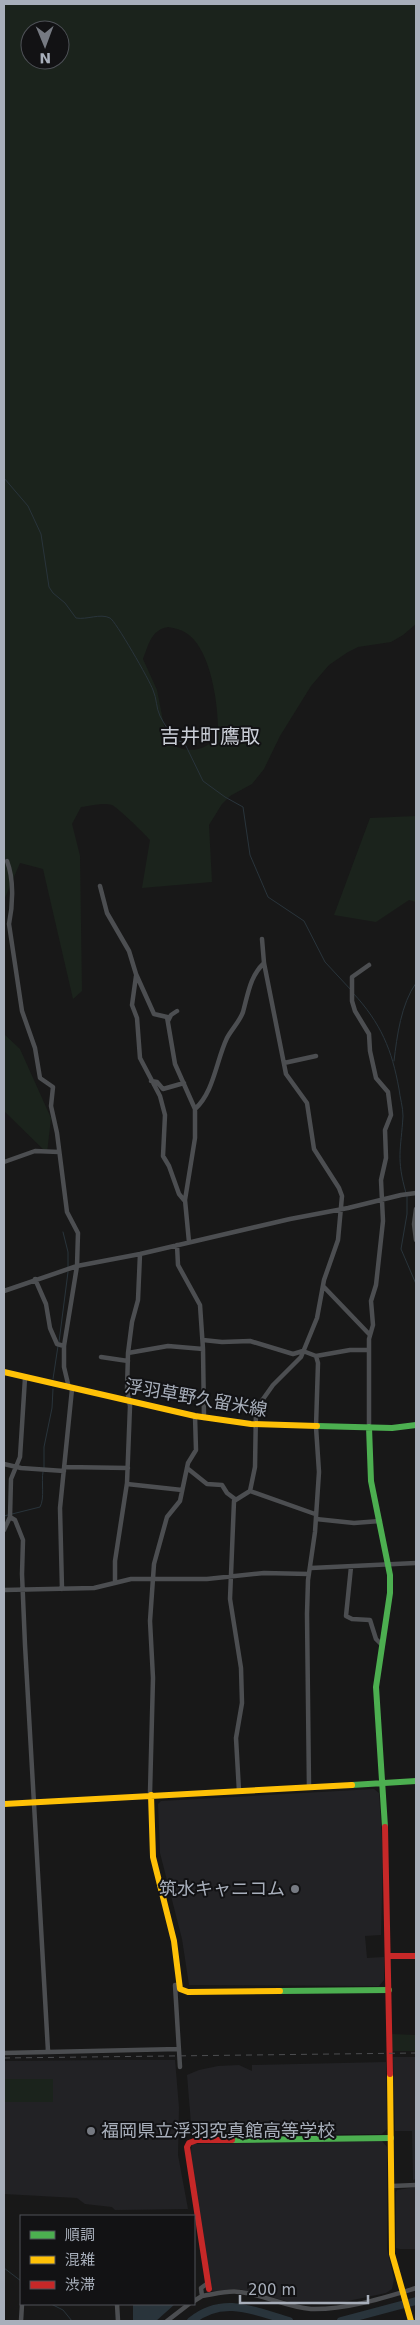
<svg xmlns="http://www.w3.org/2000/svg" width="420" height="2325" font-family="'DejaVu Sans','Noto Sans JP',sans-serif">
	<rect width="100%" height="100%" fill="#181818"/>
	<path fill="#222225" d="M374,1789L379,1793L383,1856L381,1935L365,1936L367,1958L384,1957V1980L379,1986L189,1985L182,1939L160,1853L158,1804L161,1801Z
		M393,2057H416V2179L413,2180L412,2131H395Z
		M110,2060H175L179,2108L178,2155L188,2209L115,2210L112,2207L85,2204L77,2198L4,2194V2061Z
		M386,2062L387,2129L382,2134L192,2136L187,2075L199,2070L218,2066L239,2065L252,2071V2065Z
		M382,2141L387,2147V2249L394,2279L392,2289L386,2293L329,2305L294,2303L239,2289L212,2291L190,2159L192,2144Z
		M416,2187V2249H400L396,2248V2192L397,2190Z"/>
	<path fill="#1b231c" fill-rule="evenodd" d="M4,4H416V624L403,635L391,642L358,647L348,652L329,665L311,686L280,736L264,769L252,784L230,796L222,804L209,825L212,882L142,888L150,840C144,833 118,808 112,805C103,802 90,806 81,807L72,824L80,856L82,991L73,999L43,869L20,863L4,900ZM30,30H60V60H30ZM168,627C175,628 183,630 189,635C212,653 219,709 218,736C204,753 183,754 167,741L157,690L143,659C149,644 151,630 168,627Z
		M416,816V902L409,900L376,922L334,915L370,818Z
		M4,1034L20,1049L51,1118L47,1153L4,1111Z
		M392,2034L416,2035V2051H392Z
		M4,2079H53V2102H5Z"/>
	<path fill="#29343b" d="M133,2304H175L156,2321H133Z"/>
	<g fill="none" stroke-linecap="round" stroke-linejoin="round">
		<path stroke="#29343b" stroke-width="1" d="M4,478L28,506L41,534L49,587L53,593L65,603L76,618C87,620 100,613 110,618C115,620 150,681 153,690C157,699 156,708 160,716C164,724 170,732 174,740L183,742L186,746L203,781L225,797L243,807L250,855L268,897L304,921L325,962L351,990
			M353,993C381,1023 392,1050 399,1089C400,1098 403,1107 403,1116C401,1150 396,1158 406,1193
			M394,1061C397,1036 401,1004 416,983
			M407,1196V1214L401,1249L416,1284
			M63,1232L68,1252V1268
			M59,1342L68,1272
			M53,1379L58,1346
			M44,1468V1447L52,1408L53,1389
			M4,1516L40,1507C45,1498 41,1482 43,1472
			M4,2268L21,2281
			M51,2304L63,2310L72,2321"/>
		<path stroke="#29343b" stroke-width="8" d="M191,2321C223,2295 255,2311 289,2321
			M341,2321L416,2301"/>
		<path stroke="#4c4e51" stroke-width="4.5" d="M7,861C14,879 13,905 9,924L22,1011L35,1048L40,1078L53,1087L51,1106L57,1133L67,1212L78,1233L77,1266L64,1346V1367L69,1388
			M100,886L107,913L129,951L136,974L154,1014L167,1017L175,1064L195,1109V1138L185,1200L189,1242
			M136,976L132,1005L137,1018L140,1058L160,1096L165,1115L163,1156L169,1166L179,1194L184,1200
			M168,1021L171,1015L177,1011
			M284,1063L316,1056
			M151,1081L157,1082L163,1089L184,1083
			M195,1109C214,1092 216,1061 227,1038C231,1030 240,1021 243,1012C248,994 250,976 264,963
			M4,1162L35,1151L59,1152
			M416,1209L414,1224L416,1240
			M177,1245L178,1265L200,1305L203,1349L204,1418
			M35,1279L46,1304L50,1328L57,1344L64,1346
			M323,1286L370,1335
			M4,1291L77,1266L140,1254L290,1219L348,1208L401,1195L416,1193
			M203,1340L222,1342L250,1341L293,1354L303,1351L316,1356L318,1363L316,1427L319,1472L315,1532L308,1580L307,1614L309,1787
			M128,1353L168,1346L203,1349
			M316,1356L350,1350H368
			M101,1357L128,1361
			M369,1427V1339L373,1325L371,1301L376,1285L383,1221L381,1180L386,1158L385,1130L391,1115L388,1092L376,1078L370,1051L369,1034L355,1011L352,1001V977L369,965
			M4,1464L21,1468L64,1471
			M65,1467L128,1468
			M187,1468L207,1484L222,1485L227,1493L235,1499
			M127,1484L182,1490
			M250,1491L315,1514
			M10,1517L15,1520L23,1540L22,1574L25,1645L48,2051
			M316,1519L354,1523L380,1521
			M4,1530L10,1517L11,1479L20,1457L25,1378
			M351,1567L346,1616L352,1619L370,1620L376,1639L381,1644
			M311,1568L416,1563
			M115,1583V1561L127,1483L130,1406L127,1390L128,1353L132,1322L138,1300L140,1254
			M62,1589L60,1508L72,1389
			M4,1590L94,1588L131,1579H207L264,1573L309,1574
			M239,1791L236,1738L242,1703L241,1668L230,1599L234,1501L250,1491L255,1467L256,1409L273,1385L301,1357L317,1318L324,1280L338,1240L342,1196L339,1188L314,1149L307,1103L286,1074L264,963L262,939
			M151,1795L150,1793L153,1678L150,1621L154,1564L167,1517L180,1501L188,1463L196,1450L195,1416
			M178,1985H175L180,2067
			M4,2053L179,2049
			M392,2186L416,2185
			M202,2296C215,2294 228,2290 240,2292C265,2295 286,2307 311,2309C346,2310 383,2298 416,2288
			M194,2301L202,2296L201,2288L208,2283
			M117,2304L118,2321
			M21,2321L22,2304
			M167,2321L189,2304"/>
		<path stroke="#4caf50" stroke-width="6" d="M317,1426L392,1428L416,1425
			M369,1427L371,1481L390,1575V1593L376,1687L385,1827
			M352,1785L416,1781
			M280,1991L389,1990
			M232,2140L391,2138"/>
		<path stroke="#ffc107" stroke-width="6" d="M4,1372L195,1416L251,1424L317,1426
			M151,1795L153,1857L174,1941L180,1989L188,1992L280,1991
			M4,1804L352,1785
			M390,2074L392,2254L411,2321"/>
		<path stroke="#c62828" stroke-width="6" d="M385,1827L390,2074
			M388,1956H416
			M209,2289L187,2147L189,2143L197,2140H232"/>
		<path stroke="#4c4d50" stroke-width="1" stroke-dasharray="6 5" stroke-linecap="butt" d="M4,2058L416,2053"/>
	</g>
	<g fill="#767a82" stroke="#121214" stroke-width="2">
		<circle cx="295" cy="1889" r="5"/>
		<circle cx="91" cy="2131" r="5"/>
	</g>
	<g text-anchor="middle" stroke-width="4" stroke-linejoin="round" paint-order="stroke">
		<g font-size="18" fill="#a8afbb" stroke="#121214">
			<text transform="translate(196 1398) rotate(10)" y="6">浮羽草野久留米線</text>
		</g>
		<g font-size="18" fill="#a8afbb" stroke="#121214" text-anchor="end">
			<text x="285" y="1895">筑水キャニコム</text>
			<text x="101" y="2137" text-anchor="start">福岡県立浮羽究真館高等学校</text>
		</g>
		<g font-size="20" fill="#c9cdd6" stroke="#121214">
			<text x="210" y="743">吉井町鷹取</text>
		</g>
	</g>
	<rect width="420" height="2325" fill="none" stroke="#a8afbb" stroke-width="10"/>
	<rect x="20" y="2215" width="175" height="90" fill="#121214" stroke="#4e5157"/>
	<rect x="30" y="2231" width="25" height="8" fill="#4caf50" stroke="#4e5157"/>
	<text x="65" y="2240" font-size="15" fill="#a8afbb">順調</text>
	<rect x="30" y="2256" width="25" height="8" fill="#ffc107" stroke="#4e5157"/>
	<text x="65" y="2265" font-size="15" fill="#a8afbb">混雑</text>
	<rect x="30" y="2281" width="25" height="8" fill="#c62828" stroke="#4e5157"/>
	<text x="65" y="2290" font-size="15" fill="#a8afbb">渋滞</text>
	<g transform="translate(45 45) rotate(179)"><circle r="24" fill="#121214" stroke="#4e5157"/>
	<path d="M0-4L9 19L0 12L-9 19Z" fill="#767a82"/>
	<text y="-8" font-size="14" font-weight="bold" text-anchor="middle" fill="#a8afbb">N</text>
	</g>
	<path d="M240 2295v8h128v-8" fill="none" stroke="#a8afbb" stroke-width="2.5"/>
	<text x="248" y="2295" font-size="15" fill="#a8afbb" stroke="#121214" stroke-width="4" paint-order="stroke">200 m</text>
</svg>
